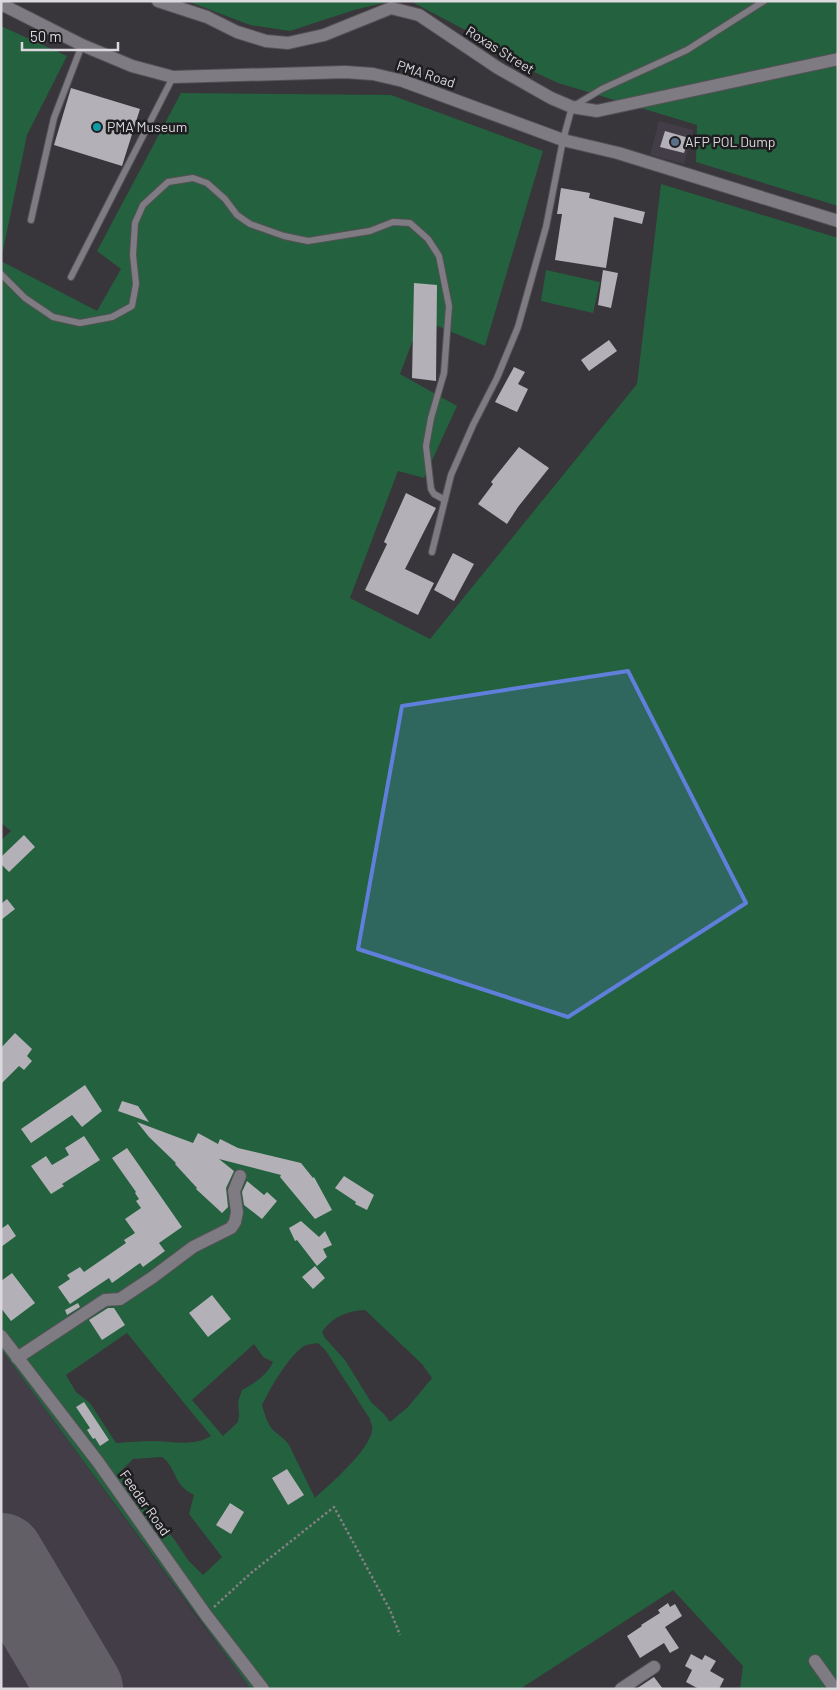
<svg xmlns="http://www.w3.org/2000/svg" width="839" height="1690" font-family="Barlow,sans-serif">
	<rect width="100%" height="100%" fill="#38353b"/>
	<path fill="#433d48" d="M659,121L693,130L684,164L650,155Z
		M1,1349L194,1613L251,1689H1Z"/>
	<path fill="#24613e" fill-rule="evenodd" d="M187,1H392L354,10L290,31L250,25Z
		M410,1H838V206L696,162L697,125L558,83L517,64L469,32Z
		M1,26L67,56L27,135L1,260Z
		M181,93L391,95L543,151L485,346L421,319L400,374L457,406L424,478L398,471L350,598L430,639L637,384L661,184L838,238V1689H740L743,1666L673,1590L520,1689H251L1,1349V840L11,831L1,823V261L97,311L121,269L97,251ZM365,1310L422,1364L432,1378L408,1407L390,1422L384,1414L371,1402L345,1360L325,1338L322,1332C332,1317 347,1311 365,1310ZM127,1333L211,1436C194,1447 171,1441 152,1441C140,1441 128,1442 116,1443L90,1403L76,1392L66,1375ZM318,1343L326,1351L370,1419C370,1422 372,1424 372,1427C375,1446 329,1485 315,1498L289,1445C285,1439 280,1436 274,1431C267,1424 265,1414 262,1405C270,1389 290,1353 306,1345C309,1344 314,1344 318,1343ZM254,1344L263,1357L273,1362C267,1375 255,1383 242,1390L238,1402L239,1415L238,1422L223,1436L192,1400ZM162,1457C178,1469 171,1483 194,1495L189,1514L222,1557L203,1575L188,1560L174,1539L120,1472L133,1459Z
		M546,270L600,282L593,313L541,301Z"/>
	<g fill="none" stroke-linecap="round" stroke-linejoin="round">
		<path stroke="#626066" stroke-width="86" d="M1,1556L80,1689"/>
	</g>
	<path fill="#b4b0b7" d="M71,88L140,109L122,166L54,145Z
		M665,131L689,138L684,153L660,147Z
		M561,188L590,193L589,198L645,212L642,224L614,217L606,268L555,260L562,214H557Z
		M603,270L618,273L611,308L598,305Z
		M414,283L437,285L436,381L412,378Z
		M609,340L617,351L589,371L581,360Z
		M514,367L525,372L518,384L528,389L517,412L495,402Z
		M519,447L549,468L518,507L507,524L478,504L493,484L491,482Z
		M406,493L436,508L405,569L434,583L418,615L365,590L387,544L384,542Z
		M453,553L474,564L454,601L434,590Z
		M24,835L35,847L9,872L1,864V857Z
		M7,899L15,909L1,920V904Z
		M15,1033L32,1049L27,1056L32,1061L24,1070L19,1066L1,1084V1048Z
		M85,1085L102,1111L82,1127L72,1115L31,1143L21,1129Z
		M122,1101L138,1106L149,1122L118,1111Z
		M137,1122L193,1143L198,1133L218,1144L220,1139L238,1148L301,1163L313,1178L314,1177L332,1210L315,1219L280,1177L281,1175L219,1159L234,1171L226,1188L228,1207L222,1213L196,1189L197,1188L175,1164L176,1163L149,1137Z
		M84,1136L100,1160L62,1184L64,1186L51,1194L31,1166L46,1156L52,1165L69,1155L65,1148Z
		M127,1148L182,1227L159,1243L165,1251L143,1267L140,1263L112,1283L109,1278L70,1304L58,1287L70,1279L67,1275L80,1267L84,1272L126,1243L124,1240L135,1233L125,1219L141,1208L136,1201L139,1199L135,1193L136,1192L112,1158Z
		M344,1176L374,1195L367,1210L355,1204L356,1202L335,1188Z
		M247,1181L264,1195L267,1192L277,1201L262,1219L244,1205L242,1192Z
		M301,1221L319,1237L325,1231L332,1245L323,1249L327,1257L317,1266L297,1240L295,1241L289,1228Z
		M8,1224L16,1236L1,1247V1229Z
		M315,1266L325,1278L313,1289L302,1277Z
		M12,1273L35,1303L11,1321L1,1308V1281Z
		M212,1295L231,1319L208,1337L189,1313Z
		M78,1303L80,1307L67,1315L65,1310Z
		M108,1308H114L125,1325L102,1340L89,1320Z
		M84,1402L109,1440L100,1446L95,1438L93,1439L87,1430L90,1428L76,1407Z
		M287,1469L304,1495L288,1505L272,1478Z
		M230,1503L244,1512L231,1534L216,1525Z
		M668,1603L670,1607L675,1604L682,1616L665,1627L679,1648L670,1653L664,1643L640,1658L627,1636L642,1626L641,1625L660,1613L658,1610Z
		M691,1654L702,1660L705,1655L716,1661L710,1671L724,1679L719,1689H699L686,1682L692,1670L685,1666Z
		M654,1677L663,1689H636Z"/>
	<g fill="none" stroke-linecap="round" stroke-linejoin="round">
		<defs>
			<path id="lane" d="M31,220L54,118L82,45
				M1,274L25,298L53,317L80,323L112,317L132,306L136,284L133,255L135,223L143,205L168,182L193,178L207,183L225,199L237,215L250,224L284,236L308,241L370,231L393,222L410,223L428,239L439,256L449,306L444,373L431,418L426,446L431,489L434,494L445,500
				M71,277L173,77
				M432,552L451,475L473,425L497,378L518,327L546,227L563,140L572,107L602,89L687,50L764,1"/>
			<path id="street" d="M158,1L207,17L237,32L266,41L288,43L324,35L391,8L419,15L498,68L551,98L572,107L597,111L838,59
				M1,4L82,45L132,66L173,77L345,72L373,74L403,81L563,140L618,153L838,221
				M1,1336L98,1462L206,1615L263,1689
				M17,1358L105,1300L120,1299L153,1277L193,1247L231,1228L235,1222L237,1212L234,1191L240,1176
				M815,1661L835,1689
				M621,1689L654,1667"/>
		</defs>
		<use href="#lane" stroke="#545156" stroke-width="8"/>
		<use href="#street" stroke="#545156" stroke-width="14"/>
		<path stroke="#838085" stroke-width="2.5" stroke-dasharray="2.5 2.5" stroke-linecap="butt" d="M214,1607L251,1573L334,1507L390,1610L400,1635"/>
		<use href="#lane" stroke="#7f7b82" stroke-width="6"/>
		<use href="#street" stroke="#7f7b82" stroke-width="12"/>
	</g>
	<path fill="#607fda" fill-opacity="0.2" stroke="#607fda" stroke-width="4" stroke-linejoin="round" d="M628,671L746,903L568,1017L358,949L402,706Z"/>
	<circle fill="#0f9aa8" stroke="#1e1d20" stroke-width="2" cx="97" cy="127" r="5"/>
	<circle fill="#5c6f8a" stroke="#1e1d20" stroke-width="2" cx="675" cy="142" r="5"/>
	<g text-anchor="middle" stroke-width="5" stroke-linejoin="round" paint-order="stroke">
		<g font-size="14" fill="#dbd9dd" stroke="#1e1d20">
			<text transform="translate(500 50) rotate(32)" y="5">Roxas Street</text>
			<text transform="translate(426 74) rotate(18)" y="5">PMA Road</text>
			<text transform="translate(145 1503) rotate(55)" y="5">Feeder Road</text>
		</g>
		<g font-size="14" fill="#dbd9dd" stroke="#1e1d20" text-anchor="start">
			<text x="107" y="132">PMA Museum</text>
			<text x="685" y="147">AFP POL Dump</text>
		</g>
	</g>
	<rect width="839" height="1690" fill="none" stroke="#dbd9dd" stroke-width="5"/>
	<path d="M22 42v8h96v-8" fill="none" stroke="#dbd9dd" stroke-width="2.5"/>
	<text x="30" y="42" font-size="15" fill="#dbd9dd" stroke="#1e1d20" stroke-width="4" paint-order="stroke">50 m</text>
</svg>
